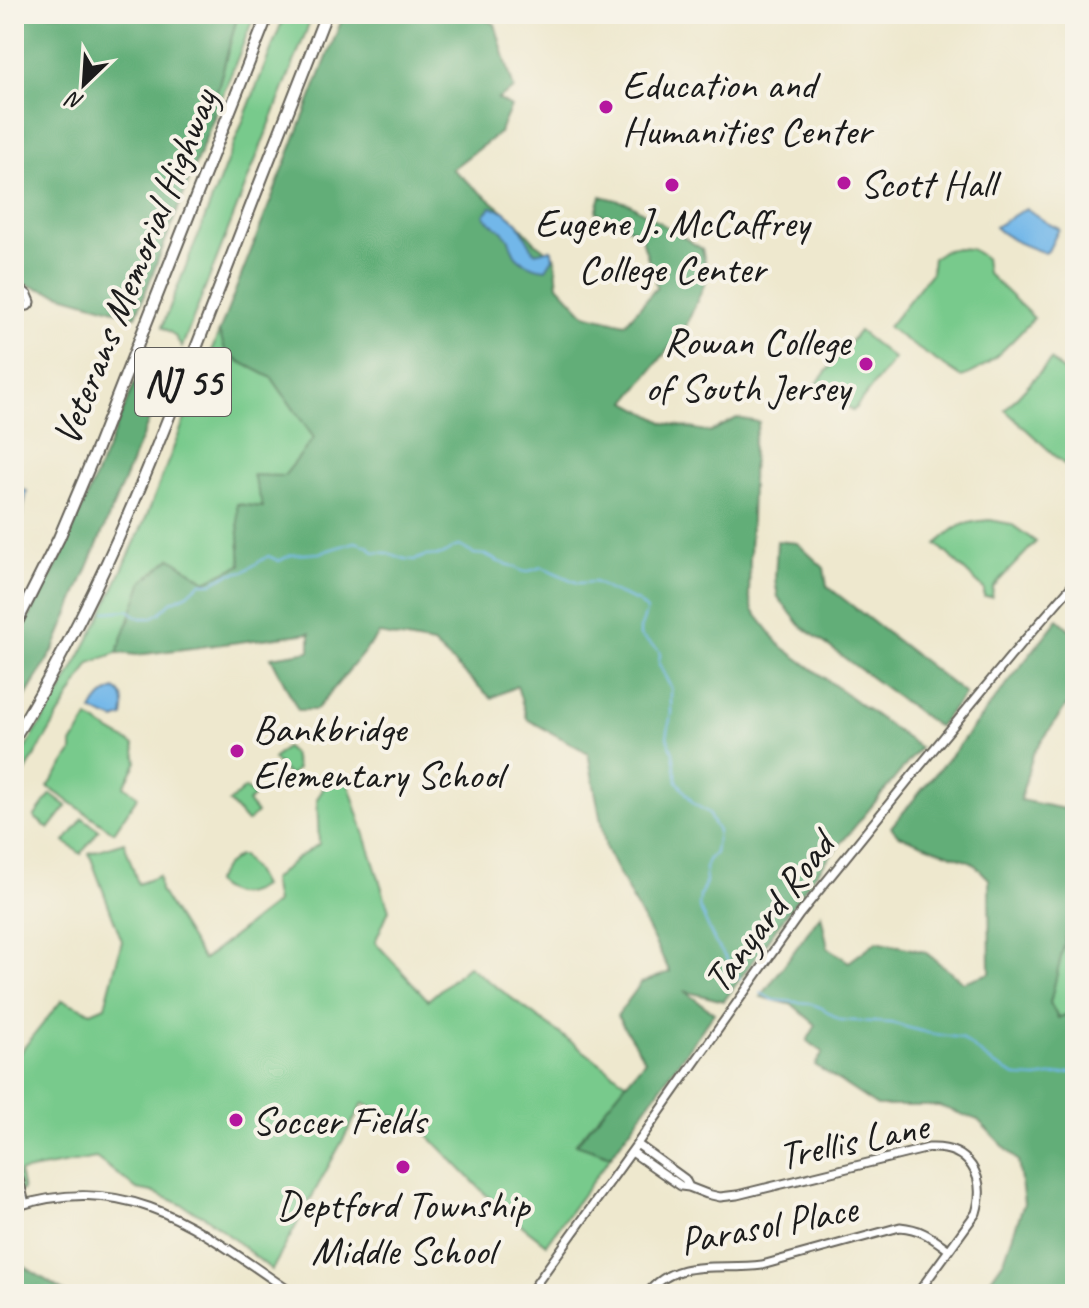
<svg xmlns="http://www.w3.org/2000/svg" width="1089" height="1308" font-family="Caveat,sans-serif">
	<rect width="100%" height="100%" fill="#f7f3e8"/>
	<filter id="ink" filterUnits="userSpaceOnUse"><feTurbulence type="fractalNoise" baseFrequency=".0125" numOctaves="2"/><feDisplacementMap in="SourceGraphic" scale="16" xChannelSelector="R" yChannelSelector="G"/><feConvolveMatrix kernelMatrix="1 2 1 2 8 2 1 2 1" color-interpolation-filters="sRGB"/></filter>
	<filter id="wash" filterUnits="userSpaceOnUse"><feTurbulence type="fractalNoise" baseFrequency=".006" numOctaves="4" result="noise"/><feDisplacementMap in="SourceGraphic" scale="32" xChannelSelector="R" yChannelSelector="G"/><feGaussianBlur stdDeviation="1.8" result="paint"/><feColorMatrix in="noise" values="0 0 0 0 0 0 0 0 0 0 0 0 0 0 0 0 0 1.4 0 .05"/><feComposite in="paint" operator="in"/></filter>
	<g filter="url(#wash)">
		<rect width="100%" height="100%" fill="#eee8ce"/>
		<path fill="#78ca8c" stroke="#4a7354" stroke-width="2" d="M238,14H255L214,117L212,110Z
			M285,14H313L182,347L174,335L162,327Z
			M957,248L971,249L985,258L987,273L1034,318C1016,337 987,371 961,377L911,344L888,327L931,273L933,258L943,251Z
			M859,331L894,359L853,411L817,383Z
			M219,332L228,355L272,378L314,438L284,476L264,507L237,505L241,565L206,581H144L117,653L90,663L14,791V766L62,690L100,618L145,520Z
			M1051,360L1075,382V474L1005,410Z
			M990,520L1011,524L1036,542L993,587L992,597H984V589L937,544C956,525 963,522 990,520Z
			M88,718L134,745L137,762L124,786L138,796L114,832L48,787L72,752V744Z
			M286,747L293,755L297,769L289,776L273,759Z
			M346,776L389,910L375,942L428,1000L468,966L627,1083L576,1143L611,1156L546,1244L498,1207L420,1127L363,1103L272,1270L206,1217L174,1201L152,1192L137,1189L96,1158L19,1172L23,1190L14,1193V1060L62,1000L91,1012L105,1006L122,941L89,853L124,842L138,884L159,876L160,891L203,960L276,903L272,880L296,859L319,844L317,799L329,779Z
			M245,788L254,796L248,802L257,813L247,822L229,802Z
			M51,794L67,806L49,829L34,817Z
			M83,818L99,830L81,854L65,842Z
			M238,856H242L254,871L262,886C245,898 229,897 214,883L225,866Z
			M1074,900L1075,1011L1058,1018L1050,1003Z"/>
		<path fill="#62ae78" stroke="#3f654a" stroke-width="2" d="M14,14H238L212,110L214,117L136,316L16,282L14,263Z
			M344,14H473L495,24L514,89L498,99L511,107L499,133L452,169L515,220L536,243L555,257L558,285L585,314L625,324L657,287L640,233L596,212L601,196L628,203L702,249L708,276L686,326L627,402L665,423L710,432L737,418L759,422L753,444L749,595L753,610L781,646L920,748L813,877L724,1001L684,991L714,1013L611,1156L576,1144L645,1060L617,1016L641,983L670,972L606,849L588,753L527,719L517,686L491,698L433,644L379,634L316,710H298L271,657L310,651V633L137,655L117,653L143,581L171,558L206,581L241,565L237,504L263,507L253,475L284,476L314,438L272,378L227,355L219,332Z
			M176,355L54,649L14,716V645L62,556L146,356Z
			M777,541L797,543L824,568L827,586L965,694L938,727L800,625L778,597L775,580Z
			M1058,619L1075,634V707L1066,706L1033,754L1020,800L1075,811V899L1050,1003L1058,1018L1075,1011V1294H980L1004,1260L1024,1203L1018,1161L978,1120L939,1106H877L815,1065L823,1052L807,1041L816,1025L793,1005L761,997L821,914L828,948L849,962L877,941L925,952L963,982L990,973L989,879L972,862L898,835L891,827L951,755Z
			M14,1260L68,1294H14Z"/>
		<path fill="#72b7e9" stroke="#476a82" stroke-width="2" d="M491,207L504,211L518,223L534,252C541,254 545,248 552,250L553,258L546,269C536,268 523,264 516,256C512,251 511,243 508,238C501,228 490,224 484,215Z
			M1026,208L1047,223L1059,229L1048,251L1045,253C1029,247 1008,240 995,227Z
			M14,487L27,491L19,530L14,540Z
			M115,689C126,694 125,707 123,717L115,720L92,711C97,700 104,693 115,689Z"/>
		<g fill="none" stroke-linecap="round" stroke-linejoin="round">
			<path stroke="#72b7e9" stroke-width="2" d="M105,612L128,610L140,618H151L160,613L171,602L188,594L200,583H211L229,574L245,571L268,556L279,561L291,555L319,553L355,542L368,546L374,552L388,553L405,559L415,560L425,556L442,555L455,547L460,546L474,554L486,555L499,562L513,566L522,571L526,572L542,567L578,583L595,582L609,590L638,602L647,610L640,629V636L659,651L660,655L659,664L671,688V713L667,737L673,752L677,781L694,804L709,813L711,820L718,831L715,853L708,860L705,868L706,882L700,896L699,907L715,942L740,979
				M761,993L773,1000L809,1003L822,1008L840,1020L891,1023L928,1033L961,1038L995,1065L1018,1077L1037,1078L1075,1072"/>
		</g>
	</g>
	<g filter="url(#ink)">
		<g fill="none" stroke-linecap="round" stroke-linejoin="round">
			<defs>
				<path id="minor" d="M14,283L28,295L31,302L28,306L19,307L14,305
					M637,1144L685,1179L689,1187
					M632,1152L681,1186L689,1187L707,1194L720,1197L737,1195L929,1148C969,1146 987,1176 976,1213L917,1294
					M14,1158L25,1204
					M14,1207C133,1169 202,1232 294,1294
					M529,1294L637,1144L799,915L910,778L1010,657L1075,582
					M647,1294C676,1256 721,1271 762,1265L900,1227C922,1229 931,1237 949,1250"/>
				<path id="highway" d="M14,628L59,538L97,448L268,14
					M14,738C94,609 150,467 205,325C245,221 285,118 326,14"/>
			</defs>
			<use href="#minor" stroke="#66635a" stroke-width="11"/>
			<use href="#highway" stroke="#66635a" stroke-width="14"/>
			<use href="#minor" stroke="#fff" stroke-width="7"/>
			<use href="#highway" stroke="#fff" stroke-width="10"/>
		</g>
	</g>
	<g fill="#b5179e" stroke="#f7f3e8" stroke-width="3">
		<circle cx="606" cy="107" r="8"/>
		<circle cx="844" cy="183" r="8"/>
		<circle cx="672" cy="185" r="8"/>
		<circle cx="866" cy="364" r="8"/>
		<circle cx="237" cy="751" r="8"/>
		<circle cx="236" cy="1120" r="8"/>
		<circle cx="403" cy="1167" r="8"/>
	</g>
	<g text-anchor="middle" stroke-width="8" stroke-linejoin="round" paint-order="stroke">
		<rect fill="#f7f3e8" stroke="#5e5c59" stroke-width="2" x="135" y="348" width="96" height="68" rx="6"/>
		<g font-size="38" font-weight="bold" fill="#1c1c1c">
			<text x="183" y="395">NJ 55</text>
		</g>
		<g font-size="40" fill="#1c1c1c" stroke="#f7f3e8" text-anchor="start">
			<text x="622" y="98">Education and<tspan x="622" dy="46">Humanities Center</tspan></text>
			<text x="860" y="197">Scott Hall</text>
			<text x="672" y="236" text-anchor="middle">Eugene J. McCaffrey<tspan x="672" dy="46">College Center</tspan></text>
			<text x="850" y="355" text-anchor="end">Rowan College<tspan x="850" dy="46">of South Jersey</tspan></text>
			<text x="253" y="742">Bankbridge<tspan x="253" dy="46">Elementary School</tspan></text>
			<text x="252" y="1134">Soccer Fields</text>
			<text x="403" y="1218" text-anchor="middle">Deptford Township<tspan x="403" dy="46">Middle School</tspan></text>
		</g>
		<g font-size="40" fill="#1c1c1c" stroke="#f7f3e8">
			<text transform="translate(134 267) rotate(-68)" y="14">Veterans Memorial Highway</text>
			<text transform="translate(768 912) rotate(-53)" y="14">Tanyard Road</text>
			<text transform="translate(853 1140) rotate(-12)" y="14">Trellis Lane</text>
			<text transform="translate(768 1224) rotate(-11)" y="14">Parasol Place</text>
		</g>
	</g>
	<rect width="1089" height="1308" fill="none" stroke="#f7f3e8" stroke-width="48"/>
	<g transform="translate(84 84) rotate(205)" stroke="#f7f3e8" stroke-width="6" paint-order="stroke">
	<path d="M0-6L14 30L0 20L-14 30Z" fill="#1c1c1c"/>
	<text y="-12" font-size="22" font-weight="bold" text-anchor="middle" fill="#1c1c1c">N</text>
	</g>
</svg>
